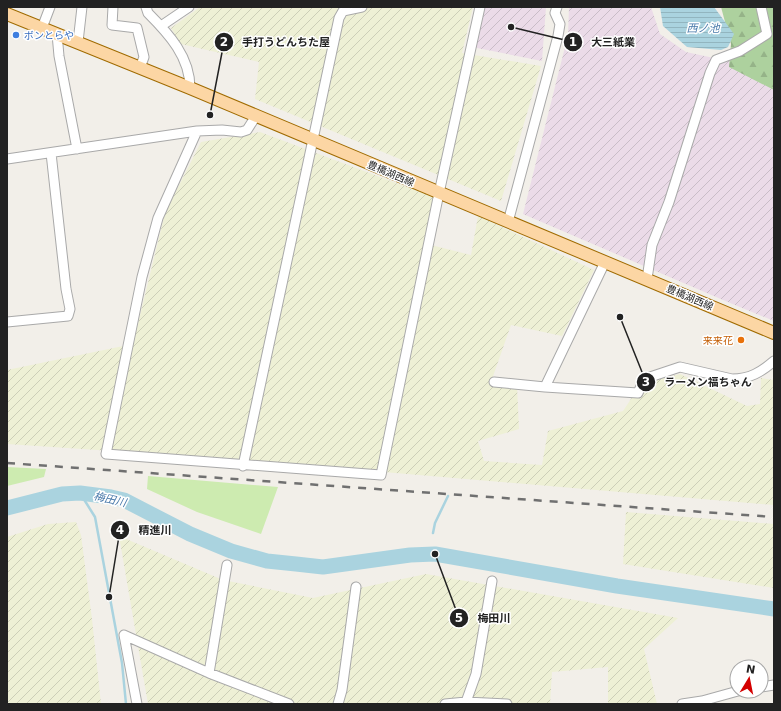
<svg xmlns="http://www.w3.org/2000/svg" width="781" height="711" font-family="'DejaVu Sans','Noto Sans JP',sans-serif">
	<defs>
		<pattern id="industrial-furrows" width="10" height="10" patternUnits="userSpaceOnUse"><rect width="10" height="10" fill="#ebdbe8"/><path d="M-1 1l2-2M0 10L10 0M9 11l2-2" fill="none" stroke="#c9bcc7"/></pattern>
		<pattern id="farmland-furrows" width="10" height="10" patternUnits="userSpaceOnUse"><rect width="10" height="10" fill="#eef0d5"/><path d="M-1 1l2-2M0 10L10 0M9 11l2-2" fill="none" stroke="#ccceb7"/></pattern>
		<pattern id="forest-firs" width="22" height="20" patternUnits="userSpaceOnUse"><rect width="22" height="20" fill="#add19e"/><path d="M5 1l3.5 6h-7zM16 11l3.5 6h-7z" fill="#95b388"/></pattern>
		<pattern id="water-rules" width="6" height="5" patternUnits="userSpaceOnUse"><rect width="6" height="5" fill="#aad3df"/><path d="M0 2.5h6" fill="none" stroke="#92b5bf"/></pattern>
	</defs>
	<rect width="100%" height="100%" fill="#f2efe9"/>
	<path fill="url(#industrial-furrows)" d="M481,7H546L542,61L472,47Z
		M569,7H651L660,34L686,52L714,58L742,47L774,79V321L723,300L523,214L568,35Z"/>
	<path fill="url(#farmland-furrows)" d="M200,7H473L462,53L541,66L501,201L255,99L259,62L181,44L171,28Z
		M260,132L436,198L427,244L471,255L478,216L594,270L562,336L511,325L491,382L517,386L519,429L478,441L484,461L542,465L548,431L623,411L641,384L680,374L747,406L760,404L761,378L774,380V505L218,458L7,444V370L133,344L165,213L201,142Z
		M626,512L774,524V588L623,564Z
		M76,522L81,535L92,619L101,704H7V537L48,524Z
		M119,536L223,580L313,598L426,574L678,618L644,649L657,704H608V667L552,672L550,704H148Z"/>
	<path fill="#cdebb0" d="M7,467L46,469L44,477L7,486Z
		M148,476L278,487L261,534L197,512L147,489Z"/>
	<path fill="url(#forest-firs)" d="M721,7H774V90L729,67L731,44Z"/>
	<path fill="url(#water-rules)" d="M660,7H714L734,34L728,47L721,50L687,47L663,26Z"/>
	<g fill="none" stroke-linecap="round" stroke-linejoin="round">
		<path stroke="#aad3df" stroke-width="2.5" d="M80,493L95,517L122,663L126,704
			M433,533L435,523L448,496"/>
		<path stroke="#aad3df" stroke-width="15" d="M7,508L62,494L80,493L111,497L124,500L190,534L231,551L267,561L296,564L323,567L410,555L435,554L617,586L774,609"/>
		<defs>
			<path id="minor" d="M113,7L112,25L137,28L144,57L140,68
				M146,7L148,13C169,34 190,57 190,88
				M161,26L189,7
				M42,28L50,7
				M57,34L59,56L77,149
				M78,42L82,7
				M197,131L158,218L142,277L106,454L381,475L439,193L480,7
				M7,159L197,131L222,130L241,132L247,130L256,116
				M508,222L558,36L560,24L555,13L557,7
				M605,262L545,387L638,393L644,379L680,367L732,379C750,379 761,372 774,361
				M647,279L652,245L669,202L710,73L716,60L740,51L767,34L761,7
				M7,322L68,316L70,309L66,289L51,153
				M494,382L545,387
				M243,466L339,18L343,11L362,7
				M124,635L209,673L289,704
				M124,635L137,704
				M209,673L227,565
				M761,687L774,685
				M466,702L476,674L492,581
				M338,704L342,690L356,587
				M445,704L466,702L507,704
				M682,704L702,701L738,691"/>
			<path id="major" d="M7,14L190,88L774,333"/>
		</defs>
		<use href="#minor" stroke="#a9a9a9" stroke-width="11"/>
		<use href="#major" stroke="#a06b00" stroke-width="14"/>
		<use href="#minor" stroke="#fff" stroke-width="9"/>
		<use href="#major" stroke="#fcd6a4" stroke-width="12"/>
		<path stroke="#707070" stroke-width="2.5" stroke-dasharray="8 8" stroke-linecap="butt" d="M7,463L774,517"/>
	</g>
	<circle fill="#3f7fe0" stroke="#fff" stroke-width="1.5" cx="16" cy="35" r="4"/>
	<circle fill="#e8710a" stroke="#fff" stroke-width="1.5" cx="741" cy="340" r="4"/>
	<g text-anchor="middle" stroke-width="3" stroke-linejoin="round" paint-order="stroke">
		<g font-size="10" fill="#366cbe" stroke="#fff" text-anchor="start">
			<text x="24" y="39">ボンとらや</text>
		</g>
		<g font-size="10" fill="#222" stroke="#fff">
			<text transform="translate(391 173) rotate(23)" y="4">豊橋湖西線</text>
			<text transform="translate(690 297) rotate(23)" y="4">豊橋湖西線</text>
		</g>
		<g font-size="10" fill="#c56008" stroke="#fff" text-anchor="end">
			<text x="733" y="344">来来花</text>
		</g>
		<g font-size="11" font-style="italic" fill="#4a7aab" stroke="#fff">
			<text x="703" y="32">西ノ池</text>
			<text transform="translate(110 499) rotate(13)" y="4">梅田川</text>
		</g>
	</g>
	<path fill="none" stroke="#222" stroke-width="1.5" d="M511 27L573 42M210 115L224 42M620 317L646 382M109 597L120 530M435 554L459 618"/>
	<g fill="#222" stroke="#fff" stroke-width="1.5">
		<circle cx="511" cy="27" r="4"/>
		<circle cx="210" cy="115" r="4"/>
		<circle cx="620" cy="317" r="4"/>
		<circle cx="109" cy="597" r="4"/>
		<circle cx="435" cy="554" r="4"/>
		<circle cx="573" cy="42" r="10"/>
		<circle cx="224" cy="42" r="10"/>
		<circle cx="646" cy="382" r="10"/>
		<circle cx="120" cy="530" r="10"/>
		<circle cx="459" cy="618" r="10"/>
	</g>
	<g font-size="12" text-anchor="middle" font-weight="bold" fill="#fff">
		<text x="573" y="46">1</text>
		<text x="224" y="46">2</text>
		<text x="646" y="386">3</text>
		<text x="120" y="534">4</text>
		<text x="459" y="622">5</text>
	</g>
	<g font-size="11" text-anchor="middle" font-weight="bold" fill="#222" stroke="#fff" stroke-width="3" stroke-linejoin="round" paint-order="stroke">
		<text x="613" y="46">大三紙業</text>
		<text x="286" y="46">手打うどんちた屋</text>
		<text x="708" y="386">ラーメン福ちゃん</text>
		<text x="155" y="534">精進川</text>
		<text x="494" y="622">梅田川</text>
	</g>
	<rect width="781" height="711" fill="none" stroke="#222222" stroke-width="16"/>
	<g transform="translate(749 679) rotate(10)"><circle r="19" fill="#ffffff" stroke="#a7a7a7"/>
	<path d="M0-3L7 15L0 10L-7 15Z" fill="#d40000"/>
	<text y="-6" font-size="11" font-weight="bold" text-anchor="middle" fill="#222222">N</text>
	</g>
</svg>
